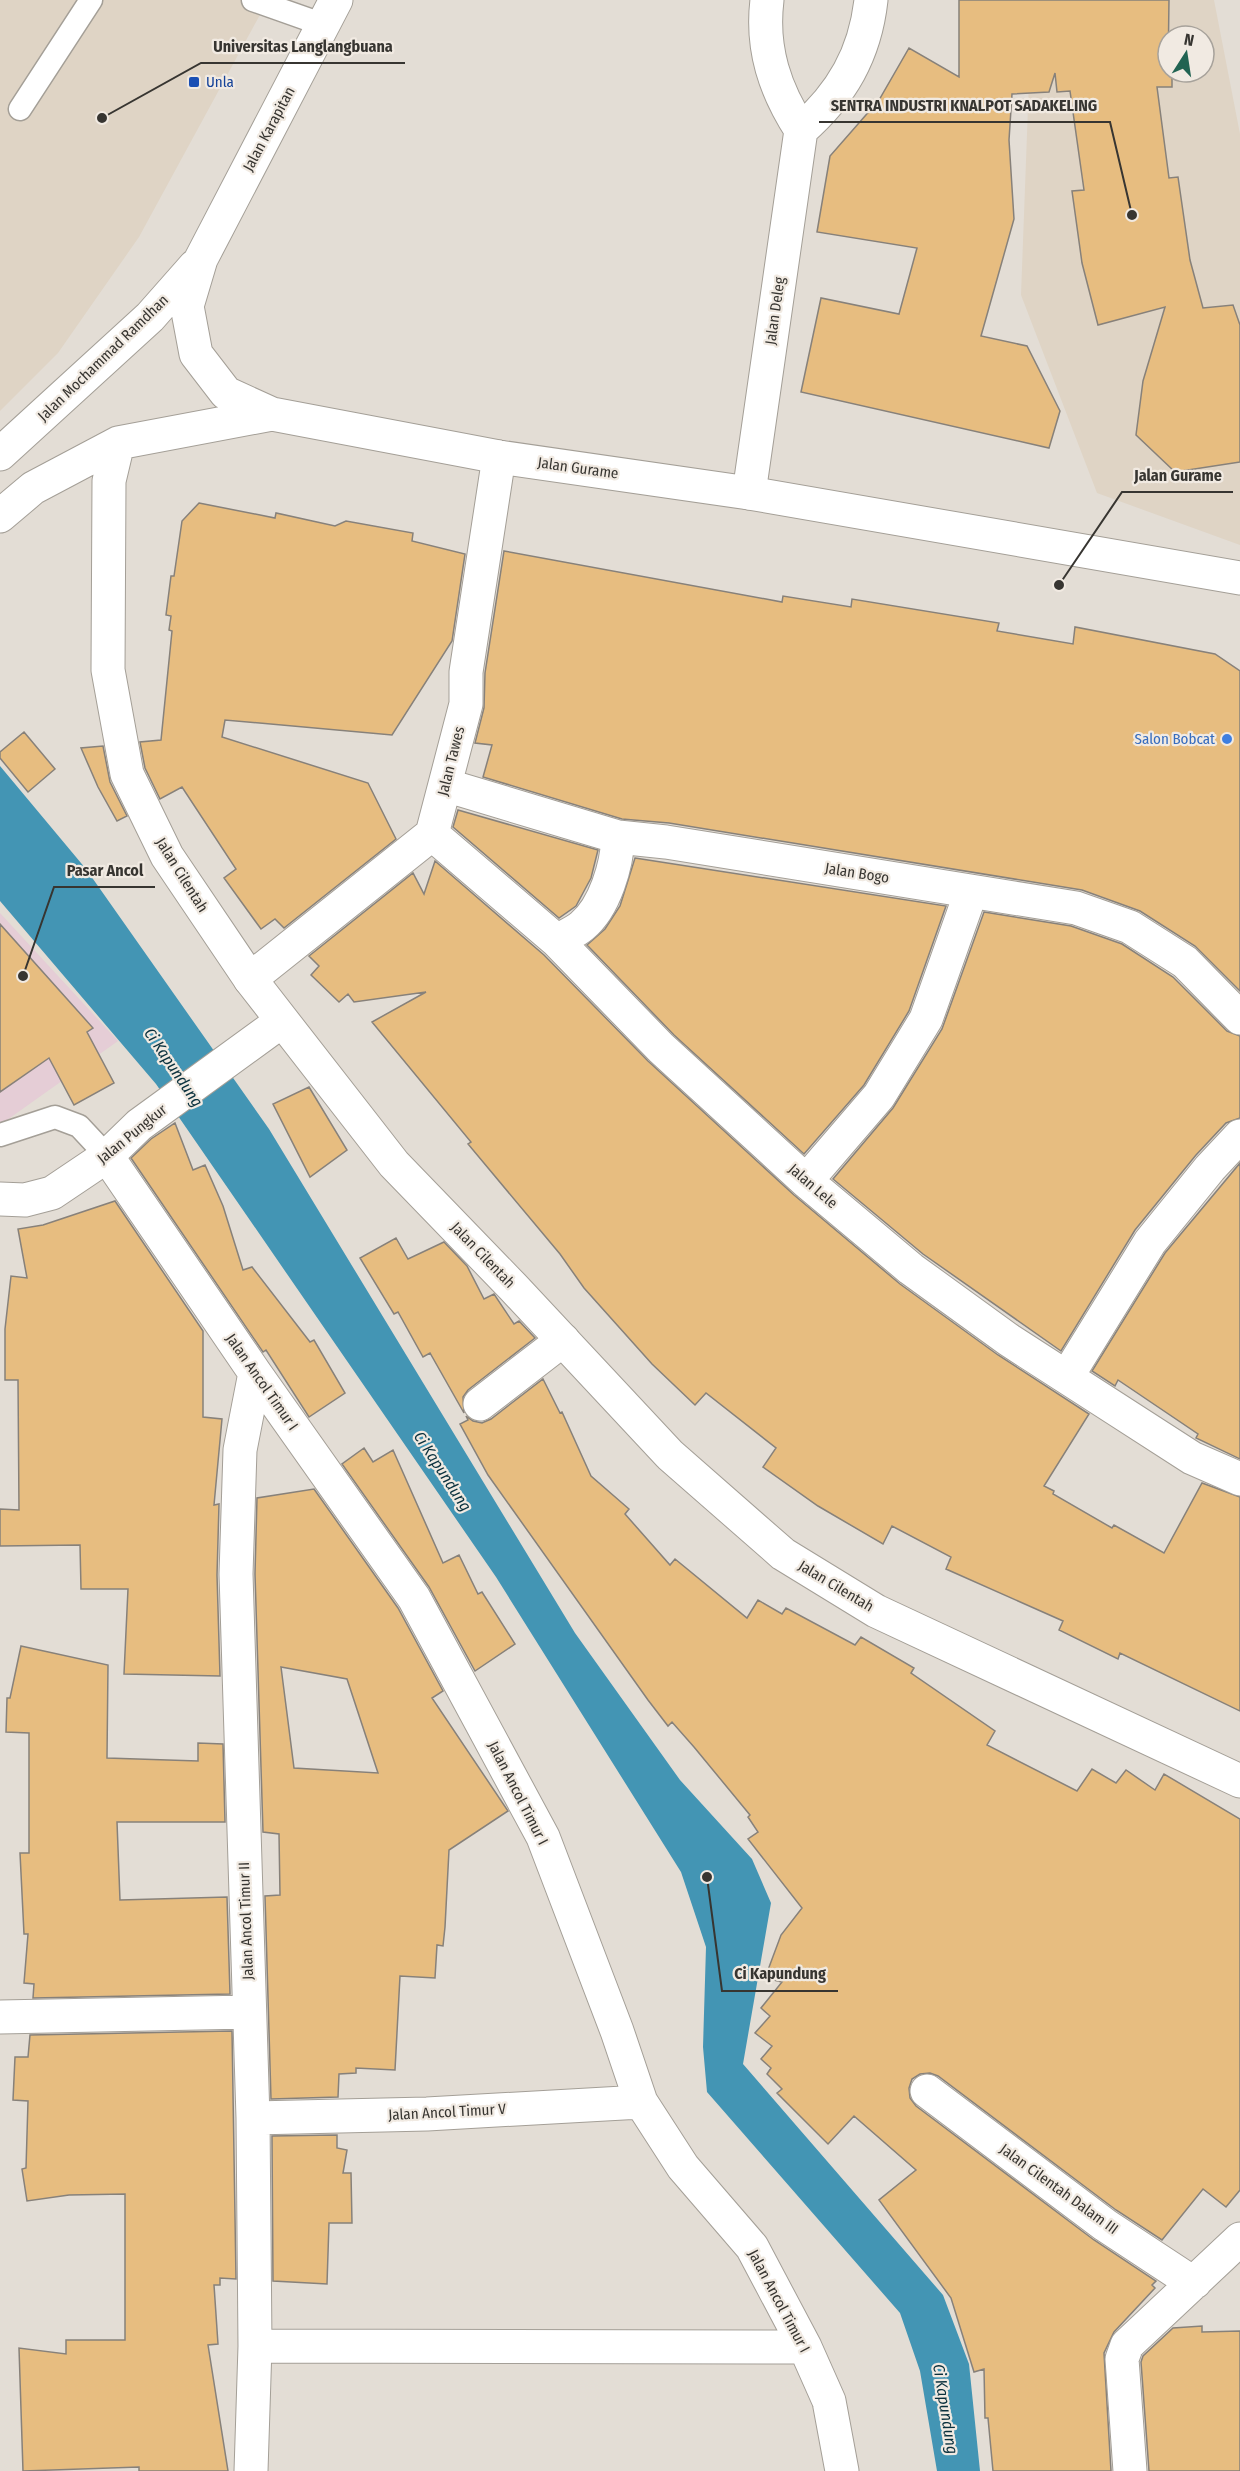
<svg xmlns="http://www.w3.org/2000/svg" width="1240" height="2471" font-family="'Fira Sans Condensed',sans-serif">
	<rect width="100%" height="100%" fill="#e3ddd5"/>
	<path fill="#e5cdd6" d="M0,913L118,1041L0,1125Z"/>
	<path fill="#dfd4c5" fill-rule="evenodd" d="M0,0H268L139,237L58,353L0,411Z
		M1032,0H1214L1240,134V545L1097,493L1021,295ZM1168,36H1204V72H1168Z"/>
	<path fill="#4395b4" d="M0,766L86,869L269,1129L575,1633L680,1780L752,1859L771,1903L743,2064L943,2295L969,2364L980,2471H937L920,2371L900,2313L707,2092L703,2047L706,1947L681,1872L496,1577L156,1084L0,901Z"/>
	<path fill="#e7bd80" stroke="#87817a" stroke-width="1.5" fill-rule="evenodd" d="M959,0H1169L1168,72H1172V87H1157L1169,178L1178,177L1190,260L1203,308L1233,305L1240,325V462L1175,472L1136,435L1143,381L1165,307L1098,325L1082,263L1072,191L1084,190L1070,91L1057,92L1055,73L1049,92L1012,94L1009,140L1014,219L981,336L1027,346L1060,411L1049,448L801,392L821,298L899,314L917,248L817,232L830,156L879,100L909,48L959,77Z
		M199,503L275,518L276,513L335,526L346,521L413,533L412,541L465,554L452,641L392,735L225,720L222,737L368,783L396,839L284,928L275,919L261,929L224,878L236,869L182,787L160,799L145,768L140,742L161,740L172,631L169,630L171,616L166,615L171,576H174L182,521Z
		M504,551L782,602L783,596L851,607L852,599L999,623L997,631L1073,644L1075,627L1215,654L1240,671V991L1195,946L1140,911L1082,890L669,823L622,819L483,777L492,745L475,743L484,708L485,673Z
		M24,732L55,769L28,792L0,758V752Z
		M103,746L110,782L127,816L117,821L98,787L81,748Z
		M458,810L598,850L591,878L576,906L559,918L453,827Z
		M635,858L946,906L909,1011L864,1085L804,1154L674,1035L587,945L605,929L620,906Z
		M435,861L544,955L648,1061L794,1195L900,1284L998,1355L1089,1414L1044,1486L1054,1491L1053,1494L1112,1528L1114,1525L1164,1553L1202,1483L1240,1497V1711L1120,1653L1118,1659L1059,1630L1063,1621L946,1569L951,1557L892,1526L883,1544L818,1506L763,1467L776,1448L706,1393L695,1405L652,1364L584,1288L560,1254L468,1144L471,1142L372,1022L426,992L354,1002L348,994L339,1002L311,975L319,966L309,956L413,873L424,894Z
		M984,912L1071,926L1122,944L1173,977L1227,1031L1240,1036V1118L1226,1123L1196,1155L1135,1230L1061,1351L923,1254L833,1179L893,1108L942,1029Z
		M0,924L93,1028L87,1032L114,1083L74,1105L49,1058L0,1092Z
		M309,1087L347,1150L310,1177L273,1104Z
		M175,1123L193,1170L205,1165L223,1206L243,1270L252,1267L310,1342L314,1340L345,1393L309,1417L266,1350L263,1352L131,1158L151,1139Z
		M1240,1163V1459L1196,1438L1198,1434L1118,1380L1115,1386L1092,1371L1165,1253Z
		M115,1201L203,1331V1417L222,1419L214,1505L219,1504L217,1575L220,1676L124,1674L128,1589H81L80,1545L0,1546V1509L19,1510L18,1380H5V1329L11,1276L27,1278L18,1229L43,1225Z
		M396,1238L408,1259L444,1242L467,1266L484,1299L494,1294L514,1324L519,1321L535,1338L468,1390L463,1397L464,1413L430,1353L423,1357L398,1312L394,1314L360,1258Z
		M543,1379L560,1413L562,1412L591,1476L629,1509L625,1514L670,1565L675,1559L747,1618L758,1600L782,1614L786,1608L855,1645L861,1637L914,1668L911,1673L995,1731L987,1745L1077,1791L1092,1769L1116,1783L1126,1770L1155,1790L1164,1774L1240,1819V2190L1226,2207L1203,2189L1162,2240L1116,2210L938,2076L930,2073L920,2074L912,2079L909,2088L910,2098L916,2106L1094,2240L1156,2281L1152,2285L1155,2288L1114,2332L1104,2353L1111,2471H993L988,2418H985L984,2369L974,2372L951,2298L879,2200L916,2170L854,2116L828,2144L777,2093L782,2089L767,2074L771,2068L761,2059L772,2046L755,2033L770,2016L761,2008L782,1982L765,1978L781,1935L802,1908L748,1839L758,1832L748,1817L750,1815L694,1747L672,1722L668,1726L648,1700L488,1475L460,1424L468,1420L466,1416L473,1421L482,1423L491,1419Z
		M364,1448L373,1462L393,1450L443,1563L459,1555L478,1594L482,1592L515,1644L475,1671L429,1587L342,1464Z
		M314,1489L398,1608L443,1691L432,1698L508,1811L449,1850L445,1927L443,1946L437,1945L435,1978L400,1976L395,2070L356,2068V2073L339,2074L338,2097L271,2099L265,1896L280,1895L279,1834L263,1832L255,1574L257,1498ZM281,1667L347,1679L378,1773L294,1768Z
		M21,1646L108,1665L107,1758L198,1761V1743L223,1744L225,1822H117L120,1900L227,1897L230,1994L33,1998L34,1984L24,1983L28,1934H24L20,1853H29V1733L6,1732L7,1698H10Z
		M232,2031L236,2279L220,2278V2285H214L218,2344L208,2345L228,2471H139V2467L23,2471L19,2348L66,2354V2340H125V2194L69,2195L27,2201L22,2169L26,2168L28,2101L13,2100L15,2057H28L30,2035Z
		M337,2135V2148L347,2150L343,2173H351L352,2223H329L327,2284L273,2281L272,2136Z
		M1202,2326V2332L1240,2331V2471H1149L1141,2362L1143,2356L1173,2328Z"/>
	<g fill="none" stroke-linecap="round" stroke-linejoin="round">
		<defs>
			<path id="lane" d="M253,0L324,25
				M20,109L91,0
				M0,1135L55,1117L79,1126L107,1156"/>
			<path id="street" d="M767,0C761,49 775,90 801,130
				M749,493L801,130C842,94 865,54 871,0
				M445,785L618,837L666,842L1076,908L1130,927L1185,962L1240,1018
				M432,834L557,941L661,1048L806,1181L911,1269L1009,1340L1192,1458L1240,1479
				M557,941C565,936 575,932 582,926C605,907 617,865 618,837
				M250,979L432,834L466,704V672L499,457
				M107,1156L255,1373L414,1598L543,1837L617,2031L641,2102L683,2167L752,2247L805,2347L829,2401L842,2471
				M806,1181L879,1096L926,1019L971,892
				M1068,1375L1150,1242L1210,1168L1240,1136
				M480,1404L563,1340
				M0,2017L249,2012
				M927,2091L1105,2225L1184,2277L1195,2282
				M253,2118L427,2114L641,2102
				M255,2346L805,2347
				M251,2471L255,2346L253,2118L236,1574L240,1450L255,1373
				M1130,2471L1122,2359L1127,2345L1240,2239"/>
			<path id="secondary" d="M336,0L201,259L187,306L196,354L226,393L272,414L499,457L749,493L1240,578
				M118,443L109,481L108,670L127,774L167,856L250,979L394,1164L513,1287L670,1455L783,1554L876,1611L1240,1781
				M0,454L150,317L195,266
				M0,516L33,488L118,443L272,414
				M0,1199L25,1200L52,1193L107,1156L139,1125L282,1021"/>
		</defs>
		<use href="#lane" stroke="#a49f97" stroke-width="25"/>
		<use href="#street" stroke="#a49f97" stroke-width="35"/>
		<use href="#secondary" stroke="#a49f97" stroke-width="35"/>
		<use href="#lane" stroke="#fff" stroke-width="22"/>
		<use href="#street" stroke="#fff" stroke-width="33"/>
		<use href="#secondary" stroke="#fff" stroke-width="33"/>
	</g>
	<rect fill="#1a4fb4" stroke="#f1eae2" stroke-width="2" x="188" y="76" width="12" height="12" rx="3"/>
	<circle fill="#3f7fe0" stroke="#f1eae2" stroke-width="2" cx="1227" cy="739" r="6"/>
	<g text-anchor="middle" stroke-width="4.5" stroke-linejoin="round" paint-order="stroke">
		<g font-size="15" fill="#164399" stroke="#f1eae2" text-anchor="start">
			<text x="206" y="87">Unla</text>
		</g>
		<g font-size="15" fill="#373531" stroke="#f1eae2">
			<text transform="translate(269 129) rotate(-62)" y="5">Jalan Karapitan</text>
			<text transform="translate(775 311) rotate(-82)" y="5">Jalan Deleg</text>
			<text transform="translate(103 358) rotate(-44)" y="5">Jalan Mochammad Ramdhan</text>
			<text transform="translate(578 468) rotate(8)" y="5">Jalan Gurame</text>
			<text transform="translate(451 761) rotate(-76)" y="5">Jalan Tawes</text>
			<text transform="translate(857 873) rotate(9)" y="5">Jalan Bogo</text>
			<text transform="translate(182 875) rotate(58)" y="5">Jalan Cilentah</text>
			<text transform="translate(132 1134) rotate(-39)" y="5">Jalan Pungkur</text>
			<text transform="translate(813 1186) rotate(41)" y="5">Jalan Lele</text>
			<text transform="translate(483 1255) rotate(46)" y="5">Jalan Cilentah</text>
			<text transform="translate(262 1382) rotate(55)" y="5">Jalan Ancol Timur I</text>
			<text transform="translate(836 1586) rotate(31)" y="5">Jalan Cilentah</text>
			<text transform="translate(518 1793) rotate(63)" y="5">Jalan Ancol Timur I</text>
			<text transform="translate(246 1921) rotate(-92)" y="5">Jalan Ancol Timur II</text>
			<text transform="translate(447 2112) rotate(-3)" y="5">Jalan Ancol Timur V</text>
			<text transform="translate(1059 2189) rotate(36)" y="5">Jalan Cilentah Dalam III</text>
			<text transform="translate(779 2301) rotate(62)" y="5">Jalan Ancol Timur I</text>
		</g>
		<g font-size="15" fill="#366cbe" stroke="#f1eae2" text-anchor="end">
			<text x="1215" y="744">Salon Bobcat</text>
		</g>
		<g font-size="16" font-style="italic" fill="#09303d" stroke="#f1eae2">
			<text transform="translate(174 1067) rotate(56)" y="6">Ci Kapundung</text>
			<text transform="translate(443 1471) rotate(57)" y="6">Ci Kapundung</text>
			<text transform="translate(946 2409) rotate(81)" y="6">Ci Kapundung</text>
		</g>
	</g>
	<path fill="none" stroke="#373531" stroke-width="2" d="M102 118L201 63H405M1132 215L1110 122H819M1059 585L1122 492H1233M23 976L54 887H155M707 1877L722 1991H838"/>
	<g fill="#373531" stroke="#f1eae2" stroke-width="2">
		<circle cx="102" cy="118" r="6"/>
		<circle cx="1132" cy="215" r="6"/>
		<circle cx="1059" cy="585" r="6"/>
		<circle cx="23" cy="976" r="6"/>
		<circle cx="707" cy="1877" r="6"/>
	</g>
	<g font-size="16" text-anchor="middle" font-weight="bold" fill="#373531" stroke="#f1eae2" stroke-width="4.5" stroke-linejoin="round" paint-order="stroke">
		<text x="303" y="52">Universitas Langlangbuana</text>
		<text x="964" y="111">SENTRA INDUSTRI KNALPOT SADAKELING</text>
		<text x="1178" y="481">Jalan Gurame</text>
		<text x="105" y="876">Pasar Ancol</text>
		<text x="780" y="1979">Ci Kapundung</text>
	</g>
	<g transform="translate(1186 54) rotate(12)"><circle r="28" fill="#f1eae2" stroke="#a7a29b" stroke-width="1.5"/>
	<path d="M0-4.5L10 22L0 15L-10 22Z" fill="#216352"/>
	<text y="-9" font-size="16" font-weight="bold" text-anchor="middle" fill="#373531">N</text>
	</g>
</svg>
